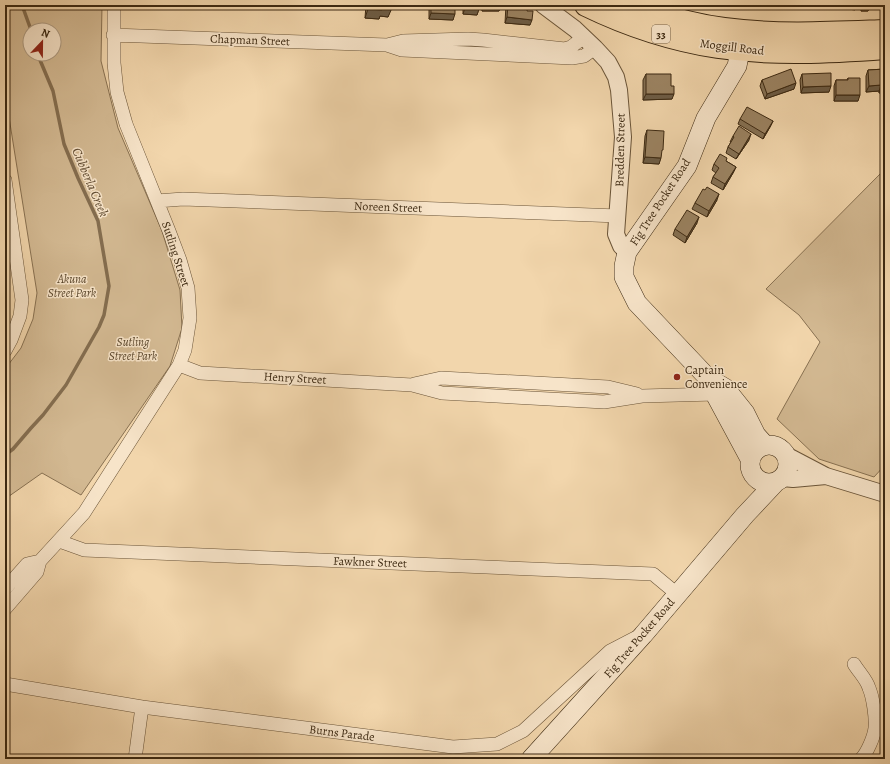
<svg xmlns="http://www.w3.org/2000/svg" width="890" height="764" font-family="Alegreya,serif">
	<rect width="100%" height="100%" fill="#f2d6ac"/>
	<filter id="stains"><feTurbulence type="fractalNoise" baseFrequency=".005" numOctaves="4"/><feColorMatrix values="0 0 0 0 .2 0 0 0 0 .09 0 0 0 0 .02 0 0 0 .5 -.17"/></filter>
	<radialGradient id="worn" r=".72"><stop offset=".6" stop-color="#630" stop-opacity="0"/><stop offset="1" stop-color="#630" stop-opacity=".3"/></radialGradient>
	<path fill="#d3b992" stroke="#887152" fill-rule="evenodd" d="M5,5H102L101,61L118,128L162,231L180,290L182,328L170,366L81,495L42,473L5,499V369L21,348L33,319L37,293L5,92ZM30,30H54V54H30Z
		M885,169V465L874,477L819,459L777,419L820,342L799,315L766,289Z"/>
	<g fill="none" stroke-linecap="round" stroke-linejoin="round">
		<path stroke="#846d4f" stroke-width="3.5" d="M22,5L31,30
			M5,455L13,449L31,428L43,415L66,385L99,327L104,315L109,286L98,221L78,178L64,144L53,91L40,60L38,54"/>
		<defs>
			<path id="minor" d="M113,35L387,45L403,41L468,39L483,40L565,49L571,47L584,37
				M387,45L402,50L572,58L584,56L595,48
				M5,180L22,300L20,316L11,340L5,351
				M157,201L183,199L618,216
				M179,365L200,373L412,385L442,393L604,402L642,396L715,394L721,391
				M414,384L441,378L608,387L637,394
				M59,541L84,550L653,574L677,594
				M5,589L27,564L40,561
				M5,609L37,572L40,561L84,513L179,365L185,350L190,318L188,288L180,260L169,231L126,124L117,92L114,63V5
				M854,664C858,671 867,680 869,688C873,697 876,718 875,728C874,737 867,753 861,759
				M5,684L142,707L453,747L497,744L523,731L610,651L635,638
				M135,759L142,707"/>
			<path id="tertiary" d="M543,5L575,29L595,48L608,62L616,77L619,90L623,137L616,234L621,246L627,252
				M786,455L826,476L885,494
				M782,478L793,479L826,476"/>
			<path id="secondary" d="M743,36L737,66L706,118L687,166L627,252L624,266V277L637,303L708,378L725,388L745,413L756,435L765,445
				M708,378L715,394L750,459
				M750 464a19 19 0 1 1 38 0a19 19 0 1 1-38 0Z
				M531,759L643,635L745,515L776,482"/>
			<path id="trunk" d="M586,5C627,25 673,40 718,47C774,55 830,52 885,48
				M632,5C662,16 692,25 724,29C777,36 831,33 885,31"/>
		</defs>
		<use href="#minor" stroke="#6a5438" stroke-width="14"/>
		<use href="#tertiary" stroke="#6a5438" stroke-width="18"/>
		<use href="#secondary" stroke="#3c2912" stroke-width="20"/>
		<use href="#trunk" stroke="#3c2912" stroke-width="24"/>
		<use href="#minor" stroke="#f7e4c9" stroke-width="13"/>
		<use href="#tertiary" stroke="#f7e4c9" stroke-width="16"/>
		<use href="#secondary" stroke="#f7e4c9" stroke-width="19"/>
		<use href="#trunk" stroke="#f2d6ac" stroke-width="22"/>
	</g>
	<path fill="#857154" stroke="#3c2912" d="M366,5H392L388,17L380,16L379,19L365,18Z
		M429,5H455L453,20L429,19Z
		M463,5H480L477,15L463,14Z
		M482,5H501L499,11H482Z
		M506,5H521L530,25L505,23Z
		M795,5H814L813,9Z
		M862,5H870L868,11H861Z
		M885,69V92L879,93V91L866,92V76L868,70Z
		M646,74L671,86L672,99L643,100V80Z
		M802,74L829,92L801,93L800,80Z
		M848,78L858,101H834V86L836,80H847Z
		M762,80L794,89L765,99L760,86Z
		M740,119L773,121L770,127L763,139L738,124Z
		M647,130L661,155L659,164L643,163L645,136Z
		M733,136L749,140L736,159L726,153L728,147L731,142H730Z
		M726,161L736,167L733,173L723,190L711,183L713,177L716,173L712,170L714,164Z
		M705,190L717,200L707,217L692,209L695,203Z
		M697,223L685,243L673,235L675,229Z"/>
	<path fill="#6c5c45" stroke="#3c2912" d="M484,5H501L499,11H482Z
		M829,5H857L855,10L828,6Z
		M863,5H870L868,11H861Z
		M382,8H392L388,17L380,16L379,19L365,18L368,9Z
		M465,8L479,9L477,15L463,14Z
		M431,13L455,14L453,20L429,19Z
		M507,17L532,20L530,25L505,23Z
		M796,83L794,89L765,99L767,94Z
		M881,85L879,91L866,92L869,86Z
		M831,86L829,92L801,93L803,87Z
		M881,87H885V92L879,93Z
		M646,94H674L672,99L643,100Z
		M836,95H860L858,101H834Z
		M773,121L770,127L763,139L765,134Z
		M751,134L749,140L736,159Z
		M645,157L661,158L659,164L643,163Z
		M736,167L733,173L723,190L725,184Z
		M719,194L717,200L707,217L709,211Z
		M699,217L697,223L685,243L687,237Z"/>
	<path fill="#9b8362" stroke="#3c2912" d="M369,5H392V8H382V10L368,9Z
		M431,5H455V14L431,13Z
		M465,5H480L479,9L465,8Z
		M508,5L528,6L527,11H533L532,20L507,17Z
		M791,69L796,83L767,94L762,80Z
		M885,69V87H881V85L869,86L868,70Z
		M831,73V86L803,87L802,74Z
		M646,74H671V86H674V94H646Z
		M848,78H860V95H836V80H848Z
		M747,107L773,121L765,134L740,119Z
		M739,126L751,134L739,154L728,147L734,137L733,136Z
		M647,130L664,131L663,150H662L661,158L645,157Z
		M720,154L727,158L726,161L736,167L725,184L713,177L719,168L714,164Z
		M707,187L719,194L709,211L695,203L703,189L705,190Z
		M687,210L699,217L687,237L675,229Z"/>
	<circle fill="#8f2418" stroke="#f7e4c9" stroke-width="1.5" cx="677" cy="377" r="4"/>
	<g text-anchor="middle" stroke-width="3" stroke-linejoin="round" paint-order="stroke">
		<rect fill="#f7e4c9" stroke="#746149" stroke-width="1" x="652" y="25" width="18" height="18" rx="3"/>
		<g font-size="11" font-weight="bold" fill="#3c2912">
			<text x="661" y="38">33</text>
		</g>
		<g font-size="12" fill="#3c2912" stroke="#f7e4c9">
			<text transform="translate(250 40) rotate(2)" y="4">Chapman Street</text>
			<text transform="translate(732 47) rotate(7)" y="4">Moggill Road</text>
			<text transform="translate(620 150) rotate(-89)" y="4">Bredden Street</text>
			<text transform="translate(660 202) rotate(-57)" y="4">Fig Tree Pocket Road</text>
			<text transform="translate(388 207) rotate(2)" y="4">Noreen Street</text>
			<text transform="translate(176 254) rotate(72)" y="4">Sutling Street</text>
			<text transform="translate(295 378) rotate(3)" y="4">Henry Street</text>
			<text transform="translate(370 562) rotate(2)" y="4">Fawkner Street</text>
			<text transform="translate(639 638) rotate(-49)" y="4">Fig Tree Pocket Road</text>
			<text transform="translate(342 733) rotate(7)" y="4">Burns Parade</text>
		</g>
		<g font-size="12" font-style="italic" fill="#5a462c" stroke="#f7e4c9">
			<text x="72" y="283">Akuna<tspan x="72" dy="14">Street Park</tspan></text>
			<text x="133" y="346">Sutling<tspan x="133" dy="14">Street Park</tspan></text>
		</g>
		<g font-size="12" fill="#3c2912" stroke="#f7e4c9" text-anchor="start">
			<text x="685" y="374">Captain<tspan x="685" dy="14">Convenience</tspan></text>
		</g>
		<g font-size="13" font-style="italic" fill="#604b31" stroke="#f7e4c9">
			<text transform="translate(91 182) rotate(67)" y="5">Cubberla Creek</text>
		</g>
	</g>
	<rect width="890" height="764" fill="none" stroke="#f2d6ac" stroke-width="20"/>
	<rect x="6" y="6" width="878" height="752" fill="none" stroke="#3c2912" stroke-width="2"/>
	<rect x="10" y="10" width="870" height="744" fill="none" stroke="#3c2912"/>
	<g transform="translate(42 42) rotate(22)"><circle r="19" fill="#f7e4c9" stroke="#ac9980"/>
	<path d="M0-3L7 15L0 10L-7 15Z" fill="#8f2418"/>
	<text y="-6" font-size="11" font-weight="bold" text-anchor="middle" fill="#3c2912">N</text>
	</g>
	<rect width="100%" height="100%" filter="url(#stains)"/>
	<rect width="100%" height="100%" fill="url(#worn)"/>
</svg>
